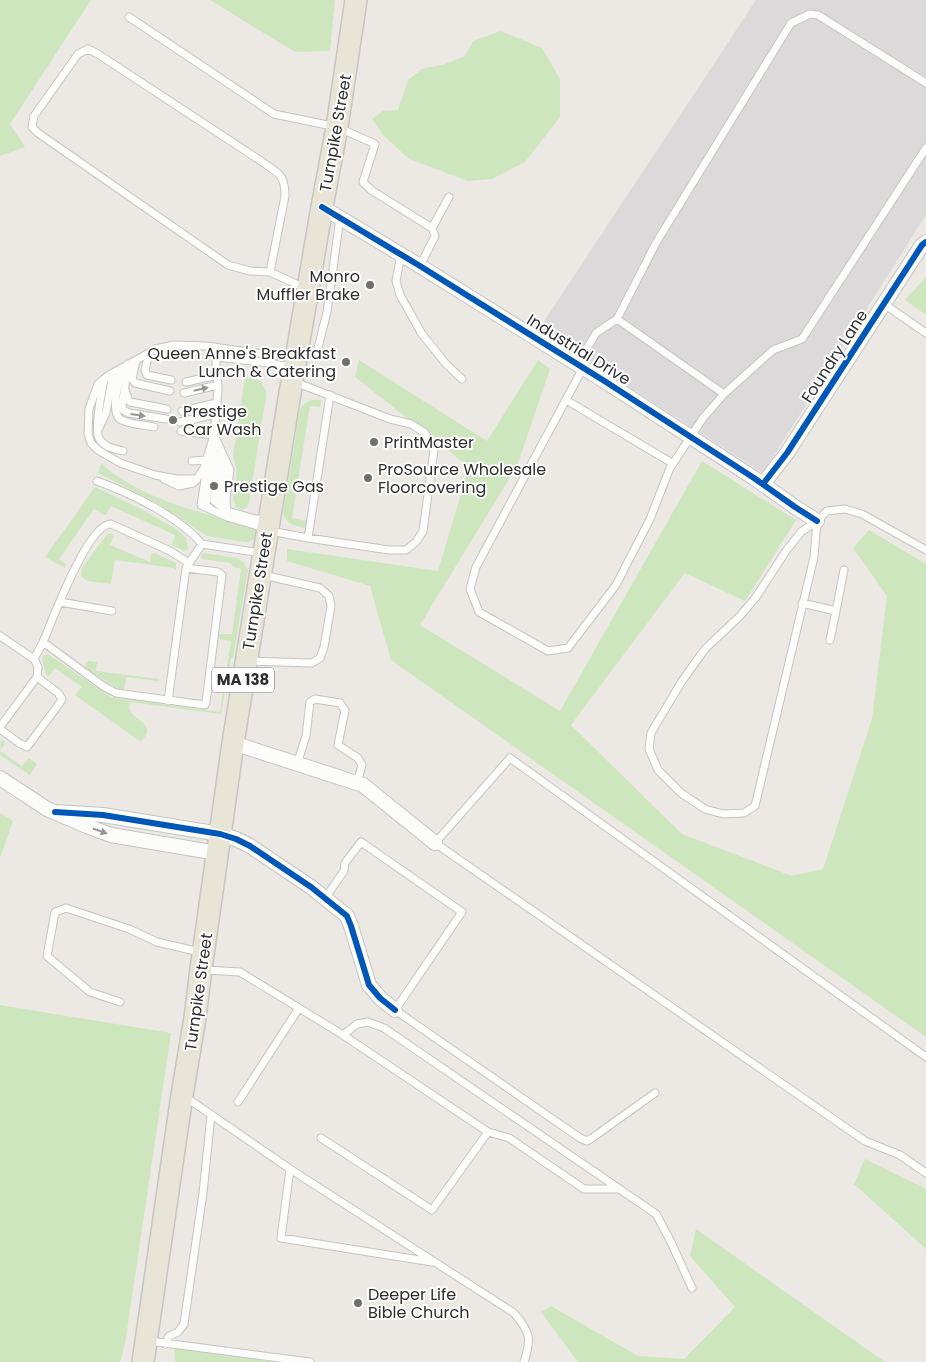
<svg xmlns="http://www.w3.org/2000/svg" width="926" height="1362" font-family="Poppins,sans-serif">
	<rect width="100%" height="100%" fill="#ece8e4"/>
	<path fill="#dcd9db" d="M756,0H926V215L763,473L539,329Z"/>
	<path fill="#cee6be" d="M0,0H91L10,124L25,147L0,156Z
		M210,0H335L330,51L295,52Z
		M501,31L542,48L560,79V117L525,162L492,179L468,181L409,159L383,135L372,119L383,111L398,110L408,80L422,69L445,64L465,56L473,41Z
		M926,277V315L905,300Z
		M359,360L487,441L538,360L550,369L517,466L420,625L560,711L702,461L796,520L745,601L685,573L571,725L682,834L792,876L823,869L872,719L887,596L853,548L869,530L926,564V1037L391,660L370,586L287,561V549L438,571L469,467L355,377Z
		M245,377L261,381L266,391V397L249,503L246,508L242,510L236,507L233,499L237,470L233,456Z
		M311,400H322L320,407L310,406L292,518L306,521L305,528C295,526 286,524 283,513L300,409L305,403Z
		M101,463C141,500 203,513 255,527L254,539L248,542H244L207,536L157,503L98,473Z
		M95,487L143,510L176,529L186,538L188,549L184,551L172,545L175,535L111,506L106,515H104L94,509L59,559L66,564L65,568L45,557Z
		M107,534H112L114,536L110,545L150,562L151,554L155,553L176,563V570H174V568L115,560L111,584L87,581L81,576L82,568Z
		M203,553L237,558L243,562L248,570L233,658H231L221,714L130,702C125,719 148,718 147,731C147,735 143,739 141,742L75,695L82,687L55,668L49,676L46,675L42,659L44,655L48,654L111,697L220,712L231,641L220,639L218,636L219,634H232L241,569L234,567L230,563L202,559L201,556Z
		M88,661L97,662L96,671L159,679V681H156L126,677L125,687L123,690H120L86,668L85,664Z
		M1,740L5,741V744L0,751L22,766L29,758L37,764L30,775L0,755Z
		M0,813L13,821L0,858Z
		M0,1005L171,1033L125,1344L120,1362H0Z
		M865,1159L926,1189V1249L854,1184Z
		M696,1229L885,1362H578L541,1312L551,1306L638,1356L684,1359L735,1307L690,1256Z
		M174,1345L284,1362H175Z"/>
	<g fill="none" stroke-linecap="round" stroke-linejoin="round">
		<defs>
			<path id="service" d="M129,17L274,114L337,127L375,144L363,182L371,190L432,228L435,236L420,266
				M432,228L449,197
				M401,254L396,281L400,295L422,334L447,365L462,379
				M270,272L285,196C285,173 277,173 261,161L98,54L88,49L78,54L34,116L32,127L38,133L228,265L250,271L270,272L305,288
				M884,304L926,333
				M617,319L724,394
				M301,349L317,352L327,312L340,218
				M149,353L145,370L147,375L171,380
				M216,357L261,362L292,367
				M136,361L132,379L135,383L170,391
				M128,364L122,406L123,410L129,413L166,419
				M577,365L596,333L617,319L656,243L791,23L810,14L818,15L926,83
				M583,368L476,567L470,589L479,612L548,651L568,648L616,585L650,519L670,468L703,418L724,394L773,350L802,339L926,148
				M121,369C119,380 110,411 120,419C126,424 146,425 154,427
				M104,379C102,391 94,428 99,438C103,447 115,449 123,451
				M186,382L217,375
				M125,390L128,399L130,402L167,409
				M184,393L218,385
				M566,400L672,463
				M182,411L217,403
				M180,422L216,414
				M99,428L106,413L113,373
				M181,431L214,435
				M214,435L230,470L226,499L227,511L252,518L268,521
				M217,455L219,470L214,501L227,511
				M192,461L206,460
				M207,467L201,505L227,517L265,528
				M164,479L179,486L193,483L196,480L204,468L214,435L218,390L215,347
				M197,479H177L155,475L120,463L98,450L91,443L88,434L89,409L98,384L109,375L156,349L174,345L206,346L263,354L293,357
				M97,481C132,494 178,516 202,544
				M224,507L221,503L225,470L224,459
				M211,509L207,506L206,504L212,471L214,445
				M817,521L814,557L755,806L744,813L723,814L705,809L681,793L658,770L649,749L651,733L682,681L705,649L740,616L756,597L786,551L801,532L817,521L827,511L845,509L862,514L926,550
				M270,531L308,538L389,550H406L416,542L423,531L434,450L425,433L411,424L390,419L295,382
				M308,538L330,395
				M60,602L112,611
				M802,603L836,611L844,570
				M0,636L34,659L38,667L37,677L58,693L62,699L59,704L27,747L19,743L0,729
				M830,640L836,611
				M43,642C52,621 88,523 111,524L170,551L189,563
				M34,659L43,642L103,686L116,693L205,705L206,702L222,575L218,572L186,568L202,544L261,553
				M249,661L312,663L320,658L324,647L331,606L329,596L320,588L263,575
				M168,701L186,568
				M0,727L37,677
				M297,764L306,736L310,702L315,699L340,703L345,710L338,745L358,758L362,765L357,783
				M325,898L344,871L345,863L361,842L462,912L395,1010L580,1138L587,1141L592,1138L655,1093
				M204,970L240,972L343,1035L488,1132L509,1138L584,1189H619
				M120,1002L90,992L47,956L55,912L66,908L129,929L157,942L200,952
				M343,1035L357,1024L368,1022L384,1028L656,1214L670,1240L692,1288
				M926,1057L510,758L435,843L865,1141L900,1155L926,1173
				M184,1096L290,1169L514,1313C530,1332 532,1338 524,1362
				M238,1102L299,1008
				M321,1138L432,1210L488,1132
				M290,1169L281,1238L432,1262
				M149,1341L310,1362
				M165,1344L169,1336L178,1332L184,1324L203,1193L211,1115"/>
			<path id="minor" d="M322,207L420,266L606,382L754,478L795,507L817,521
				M763,484L787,453L922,245L926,242
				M233,743L363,785L435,843
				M0,778L47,809L89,827L111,835L217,853
				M55,812L103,815L220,834L236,839L250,846L311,887L347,916L351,926L369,985L380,998L395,1010"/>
			<path id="primary" d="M143,1362L182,1095L195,1018L201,969L233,743L289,399L322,207L337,127L356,0"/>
		</defs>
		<use href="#service" stroke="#c5c4c5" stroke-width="9"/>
		<use href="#minor" stroke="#c5c4c5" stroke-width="16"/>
		<use href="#primary" stroke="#c6c5c4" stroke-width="24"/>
		<use href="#service" stroke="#fcfcfb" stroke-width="7"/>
		<use href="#minor" stroke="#fcfcfb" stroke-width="14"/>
		<use href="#primary" stroke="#e8e4d6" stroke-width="21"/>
		<defs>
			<path id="cycleway" d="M322,207L420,266L606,382L754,478L795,507L817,521
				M763,484L787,453L922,245L926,242
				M55,812L103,815L220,834L236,839L250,846L311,887L347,916L351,926L369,985L380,998L395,1010"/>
		</defs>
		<use href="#cycleway" stroke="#fff" stroke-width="9"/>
		<use href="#cycleway" stroke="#0057b8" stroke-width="6"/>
	</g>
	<defs><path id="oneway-solid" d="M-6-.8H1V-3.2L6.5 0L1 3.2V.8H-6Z" transform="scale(1.25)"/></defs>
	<g fill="#959594">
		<use href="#oneway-solid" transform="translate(201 389) rotate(-13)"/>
		<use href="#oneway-solid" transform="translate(138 415) rotate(8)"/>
		<use href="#oneway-solid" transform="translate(100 831) rotate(19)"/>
	</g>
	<g fill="#706f6e" stroke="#fff" stroke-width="2">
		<circle cx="370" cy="285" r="5"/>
		<circle cx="346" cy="362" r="5"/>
		<circle cx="173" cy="420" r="5"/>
		<circle cx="374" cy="442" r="5"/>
		<circle cx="368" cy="478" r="5"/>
		<circle cx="214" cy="486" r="5"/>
		<circle cx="358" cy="1303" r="5"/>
	</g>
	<g text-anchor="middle" stroke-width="4" stroke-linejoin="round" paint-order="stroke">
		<rect fill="#fff" stroke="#6d6d6d" stroke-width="1" x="212" y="667.5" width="62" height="25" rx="4"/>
		<g font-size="15" font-weight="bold" fill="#2e2e2e">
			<text x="243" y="685">MA 138</text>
		</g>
		<g font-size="16" fill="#2e2e2e" stroke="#fff">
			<text transform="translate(335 133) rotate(-80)" y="6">Turnpike Street</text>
			<text transform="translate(579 349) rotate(32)" y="6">Industrial Drive</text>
			<text transform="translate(834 356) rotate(-57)" y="6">Foundry Lane</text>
			<text transform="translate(257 591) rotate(-81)" y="6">Turnpike Street</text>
			<text transform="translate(198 992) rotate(-82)" y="6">Turnpike Street</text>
		</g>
		<g font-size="16" fill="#2e2e2e" stroke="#fff" text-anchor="start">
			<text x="360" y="282" text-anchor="end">Monro<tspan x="360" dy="18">Muffler Brake</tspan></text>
			<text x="336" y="359" text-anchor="end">Queen Anne's Breakfast<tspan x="336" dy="18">Lunch &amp; Catering</tspan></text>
			<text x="183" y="417">Prestige<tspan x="183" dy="18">Car Wash</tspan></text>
			<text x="384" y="448">PrintMaster</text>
			<text x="378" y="475">ProSource Wholesale<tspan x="378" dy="18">Floorcovering</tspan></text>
			<text x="224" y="492">Prestige Gas</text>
			<text x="368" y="1300">Deeper Life<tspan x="368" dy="18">Bible Church</tspan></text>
		</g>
	</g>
</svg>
